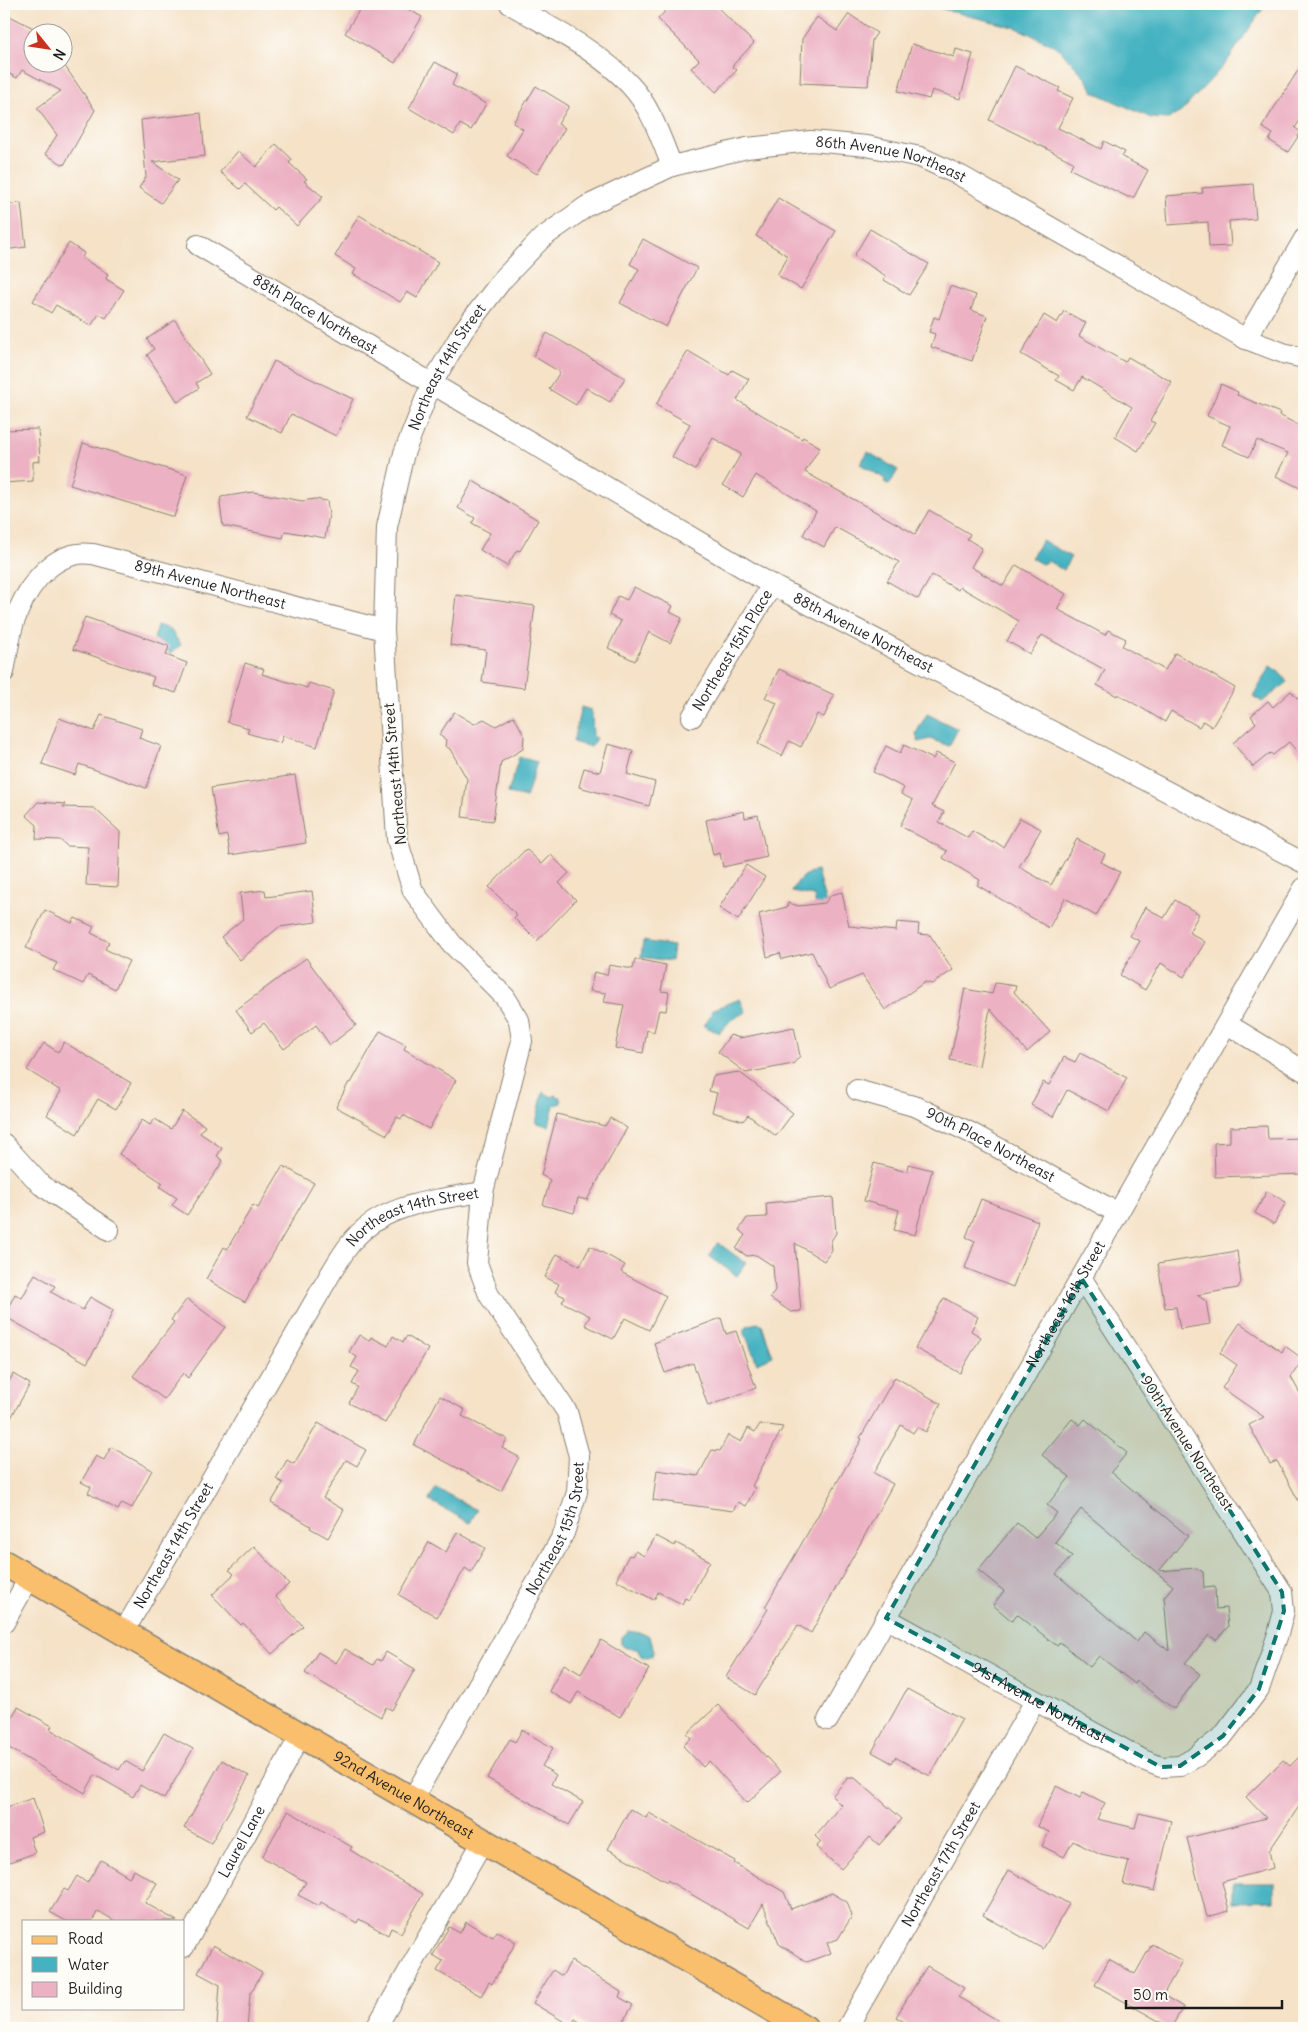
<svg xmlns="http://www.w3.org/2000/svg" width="1308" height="2032" font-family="Delius,sans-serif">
	<rect width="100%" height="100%" fill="#fdfcf7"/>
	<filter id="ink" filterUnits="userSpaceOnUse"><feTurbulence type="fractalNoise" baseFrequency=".02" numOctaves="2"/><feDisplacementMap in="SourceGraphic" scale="10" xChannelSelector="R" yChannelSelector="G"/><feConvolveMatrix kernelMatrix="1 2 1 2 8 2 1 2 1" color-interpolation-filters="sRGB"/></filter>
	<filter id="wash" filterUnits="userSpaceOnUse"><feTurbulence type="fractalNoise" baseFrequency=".0096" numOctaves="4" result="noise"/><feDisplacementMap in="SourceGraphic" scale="20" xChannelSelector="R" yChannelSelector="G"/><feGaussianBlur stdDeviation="1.12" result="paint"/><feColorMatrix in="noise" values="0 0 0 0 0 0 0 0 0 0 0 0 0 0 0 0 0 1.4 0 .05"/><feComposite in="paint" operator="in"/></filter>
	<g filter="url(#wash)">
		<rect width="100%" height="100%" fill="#f5e2c7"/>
		<path fill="#45b2c1" stroke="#30676e" d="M923,4H1266L1226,63L1181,112L1168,119L1151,118L1094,92L1084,76L1057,47L1017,28Z
			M868,452L898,470L889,485L884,482L885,479L860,464Z
			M1042,540L1071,557L1063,570L1048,561L1042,564L1031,558Z
			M157,625L170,629L181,645L170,654L164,643L154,639Z
			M1270,666L1279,672L1288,682L1262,702L1253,696Z
			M581,707L591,710L592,713L593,735L596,738L591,747L573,742Z
			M927,714L958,729L949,746L930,739L918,742L916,733Z
			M519,757L537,762L526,798L508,793Z
			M817,871L827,908L817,911L814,896L792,892C797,880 804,873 817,871Z
			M643,941L673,946L671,961L641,957Z
			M740,999L746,1012L732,1019L719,1033L704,1026L714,1009Z
			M543,1092L552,1097L556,1095L561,1098V1103L554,1105L549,1126L536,1123Z
			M718,1243L746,1263L737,1276L709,1256Z
			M757,1323L762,1325L773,1356L757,1363L744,1331L747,1326Z
			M436,1488L477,1510L470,1523L429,1500Z
			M628,1631L646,1634L650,1637L654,1651L651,1657L646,1658L641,1656L637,1649C630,1648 626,1650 621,1644V1638Z
			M1233,1883H1274V1901L1233,1902Z"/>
		<g id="blocks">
			<path fill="#ecb1c3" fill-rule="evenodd" d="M363,4H371L384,11L388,4H399L422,17L395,63L345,33Z
				M672,4H714L754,43L732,66L737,70L716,92L691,68L699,60L658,19Z
				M4,13L41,32H32V62H62L95,110L64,165L45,154L57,135L37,108L61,91L22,70L17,78L4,71Z
				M849,14L877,33L872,40L868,86L800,83L802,39L817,17L837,31Z
				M912,44L954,57L956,49L973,54L960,99L932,90L929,99L898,91Z
				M1304,61V114L1295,128L1301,132L1288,152L1269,140L1273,134L1262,127Z
				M435,62L457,74L452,85L486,104L471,130L460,124L454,135L409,108Z
				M1015,66L1060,88L1058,91L1073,98L1058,128L1101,149L1104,141L1125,152L1122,157L1148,170L1134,197H1128L1070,169L1073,162L989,120Z
				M536,86L569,106L558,124L565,128L537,174L507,156L523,129L513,123Z
				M201,113L205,156L152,162L178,180L161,203L139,188L146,177L141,120Z
				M276,144L292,159L289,163L307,179L304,181L323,197L297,226L276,207L273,210L245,184L240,189L220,172L238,151L256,167Z
				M1253,184L1256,219L1229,221L1231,246L1209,247L1208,222L1168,225L1166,196L1203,193L1202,188Z
				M778,198L836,231L801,289L777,275L788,256L756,236Z
				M21,203L26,247L4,250V205Z
				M359,215L438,262L417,298L407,292L400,302L353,274L356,269L335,256Z
				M870,229L929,264L909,295L884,280L886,276L854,256Z
				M643,239L697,268L666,327L620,303L639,269L630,264Z
				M69,243L84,253L82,258L108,274L106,279L124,290L106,318L99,314L91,326L56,305L51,313L33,301Z
				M950,286L976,295L971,310L987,316L972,361L931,347L935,334L929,332L934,317L939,319Z
				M1064,311L1086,323L1079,336L1125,362L1128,357L1172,382L1150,421L1155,423L1138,451L1115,437L1132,407L1082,377L1074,390L1056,380L1059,376L1021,354L1044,315L1057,323Z
				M175,320L210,374L196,383L199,388L178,402L147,355L154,349L147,339Z
				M547,333L625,378L610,402L586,388L576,405L549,389L560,372L533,356Z
				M688,351L729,375L732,370L749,379L737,400L802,439L803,437L820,447L805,472L915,534L929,510L970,534L967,539L982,548L971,567L1003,586L1016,565L1066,594L1057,609L1105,635L1108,630L1126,639L1122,646L1165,670L1175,653L1235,688L1212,727L1203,721L1199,727L1171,711L1165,722L1118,694L1117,696L1097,685L1105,670L1042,635L1030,654L1007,641L1019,621L960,587L958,590L932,575L918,599L887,581L899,562L835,527L824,547L803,535L816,511L756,475L743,497L723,485L741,454L713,438L695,470L672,457L690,424L656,405Z
				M274,361L353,399L336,436L291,414L282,433L247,416Z
				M1221,384L1238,392L1237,395L1280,413L1279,415L1302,427L1304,423V490L1276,476L1288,453L1257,440L1249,457L1222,445L1230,426L1207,416Z
				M38,429L40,461L33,462V481L4,483V430Z
				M83,443L187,475L174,517L70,485Z
				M473,481L538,520L520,551L517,550L507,566L480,550L490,533L472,523L475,518L458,508Z
				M253,492L302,501L315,499L327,501L329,515L325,538L285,531L283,538L223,526L220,504L221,497Z
				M634,587L673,606L670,612L682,618L670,643L649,632L635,661L608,648L621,621L609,615L618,596L627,600Z
				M456,595L535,606L524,688L482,682L486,650L450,645Z
				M85,617L169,646L166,655L187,663L176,693L151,685L154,677L73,649Z
				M245,663L264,669L262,674L307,688L309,683L334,691L317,747L283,736L280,743L247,733L249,728L227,722Z
				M779,669L834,695L824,717L817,714L801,747L789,741L782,756L758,744L777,703L765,698Z
				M1291,691L1304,706V760L1289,742L1273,755L1270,753L1253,767L1233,743L1256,723L1251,716L1268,701L1273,707Z
				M454,712L474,724L484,719L496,726L514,716L524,735L523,749L501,762L493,821L462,817L467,779L450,749L445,746L446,740L439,735Z
				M101,715L142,729L139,738L161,746L146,788L79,764L75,775L42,764L59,718L94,731Z
				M608,744L633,751L627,774L655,782L649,806L579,787L584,768L600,772Z
				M904,745L933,759L936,753L955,762L932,806L944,812L939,822L968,838L972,831L993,843L994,841L1003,847L1020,818L1041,829L1019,867L1051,885L1077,839L1105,854L1101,862L1120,872L1096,916L1065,898L1049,928L977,885L980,880L943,858L947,851L900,826L913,800L901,794L904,788L873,772L886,746L900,753Z
				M295,775L306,843L230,855L227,835L219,837L211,788Z
				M38,802L65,804L63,807L94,808L120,832L118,887L86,885L88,847L67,846L60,840L36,839L37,825L26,815Z
				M744,811L745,818L758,815L767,857L723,867L720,853L713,855L706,820Z
				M526,849L542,864L551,855L569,873L559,883L576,900L537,941L514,918L517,915L489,887Z
				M746,865L765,877L738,920L719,908Z
				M265,890L266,897L312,891L316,922L279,927L240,960L221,937L243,919L240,893Z
				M842,892L849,926L896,931L897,922L919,924L918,934L930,935L953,970L932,984L925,982L885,1010L862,975L829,989L812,952L782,959L780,953L767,957L759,914L787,907L788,903L799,906L825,903L831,895Z
				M1175,900L1199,914L1189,932L1205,942L1184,977L1161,963L1145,990L1120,975L1140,941L1130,936L1145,907L1164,918Z
				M45,910L72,923L75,918L94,927L91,933L109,942L105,949L129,961L115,989L88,975L83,984L53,970L57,963L26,948Z
				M306,958L356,1025L330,1045L316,1025L284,1049L264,1023L252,1032L236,1010Z
				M635,959L666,965L661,991L669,992L666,1011L659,1010L654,1032L647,1030L643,1053L615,1048L624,1005L604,1002L606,993L590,991L594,972L607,975L609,965L633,969Z
				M995,983L1016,986L1014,992L1050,1032L1027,1052L990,1009L979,1066L950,1060L965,989L992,994Z
				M794,1027L800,1056L793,1064L746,1073L718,1052L730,1035L740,1038Z
				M380,1031L406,1045L404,1049L456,1080L429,1129L403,1115L401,1119L397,1117L387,1135L336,1107L349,1082L351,1083Z
				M64,1042L131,1083L116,1109L98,1099L77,1134L47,1115L61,1091L27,1070L44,1043L58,1052Z
				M1080,1053L1127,1078L1109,1111L1067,1090L1053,1117L1031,1105L1043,1082L1049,1085L1064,1057L1075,1062Z
				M739,1072L793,1113L776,1136L748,1115L743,1121L712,1112L717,1093L709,1091L713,1076Z
				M182,1111L205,1126L200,1133L222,1148L217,1156L223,1161L187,1215L172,1205L177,1198L160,1187L163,1183L119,1154L142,1120L150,1125L155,1119L171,1129Z
				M557,1114L605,1126L610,1118L627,1128L587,1200L578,1198L574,1213L543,1205L550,1180L541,1175Z
				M1267,1126L1268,1139L1304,1138V1174L1215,1177L1214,1143L1230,1142V1127Z
				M874,1163L907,1172L908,1164L932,1170L915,1235L894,1230L899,1210L864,1201Z
				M283,1166L314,1183L245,1302L206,1279L224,1247L227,1249L253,1205L258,1208Z
				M1267,1191L1286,1202L1274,1224L1255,1213Z
				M833,1197L836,1233L831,1241L832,1250L824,1261L795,1243L801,1311L791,1312L770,1298L775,1290L773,1266L756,1255L747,1256L736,1249L745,1235L739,1230L747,1218L767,1217L766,1203Z
				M981,1199L1038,1221L1013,1287L965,1268L975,1241L966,1237Z
				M590,1246L625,1265L621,1272L666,1296L649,1330L625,1318L613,1339L585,1325L590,1316L562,1302L565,1297L555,1292L559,1284L545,1277L557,1254L580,1266Z
				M1237,1251L1241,1282L1238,1288L1197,1295L1206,1301L1210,1324L1180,1329L1176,1307L1165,1308L1158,1264Z
				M35,1274L55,1286L51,1292L83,1310L90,1297L113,1310L100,1341L87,1363L4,1316L15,1294L22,1298Z
				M944,1298L978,1317L971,1331L981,1337L960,1373L915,1348Z
				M187,1299L225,1327L188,1378L183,1373L164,1399L133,1376L174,1322L171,1320Z
				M721,1318L726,1334L736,1331L756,1388L708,1406L693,1363L665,1373L654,1343Z
				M1240,1323L1282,1352L1285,1346L1303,1359L1291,1377L1304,1401V1511L1277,1461L1270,1464L1249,1425L1264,1417L1222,1388L1237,1365L1220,1353Z
				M359,1335L369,1341L371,1337L388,1346L393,1336L403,1342L407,1336L428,1349L385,1423L349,1403L358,1387L352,1384L359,1371L351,1367L357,1357L349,1352Z
				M13,1374L30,1384L4,1430V1391Z
				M895,1377L941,1404L926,1432L917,1427L913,1433L901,1425L874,1473L893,1484L811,1633L798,1625L755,1695L726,1677L768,1609L765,1607L862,1439L860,1438Z
				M440,1396L465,1410L462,1416L507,1439L502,1448L519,1457L501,1491L414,1445Z
				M1072,1419L1080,1425L1085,1419L1127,1453L1111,1472L1188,1536L1159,1571L1196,1568L1203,1572L1204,1588L1215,1587L1216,1609L1226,1608L1228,1627L1216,1640L1209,1635L1185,1663L1200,1674L1174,1709L1137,1681L1135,1684L1099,1656L1090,1667L1060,1642L1057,1646L1017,1614L1012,1621L993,1605L1004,1591L978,1570L1017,1523L1035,1538L1057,1513L1047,1505L1070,1477L1042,1455ZM1081,1509L1173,1586L1164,1597L1169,1651L1144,1632L1137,1642L1056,1574L1072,1556L1055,1542Z
				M318,1423L366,1450L357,1466L346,1460L323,1498L344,1510L328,1538L310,1528L311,1526L271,1503L283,1483L276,1479L287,1460L294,1464Z
				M760,1424L783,1427L752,1486L755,1488L746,1506L738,1502L733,1511L653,1500L657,1470L698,1476L712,1450L720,1451L728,1435L741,1442L748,1428L755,1432Z
				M111,1447L152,1470L132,1508L122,1503L118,1510L88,1493L91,1487L81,1482L96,1456L104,1460Z
				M457,1532L485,1548L471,1572L465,1568L437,1617L399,1595L429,1542L446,1552Z
				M656,1536L675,1546L676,1543L710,1561L689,1600L685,1598L682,1604L658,1592L654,1600L616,1580L629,1555L632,1556L635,1551L644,1556Z
				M254,1546L289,1584L275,1596L303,1626L272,1654L243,1623L241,1625L212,1595L234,1574L229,1570Z
				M601,1640L649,1669L620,1717L578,1692L571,1704L549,1691L564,1664L581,1674Z
				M345,1649L373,1665L377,1659L381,1661L386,1652L415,1669L392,1710L386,1707L381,1717L305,1673L318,1652L336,1663Z
				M907,1689L962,1719L930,1776L895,1757L892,1763L872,1752Z
				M718,1705L780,1772L747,1803L709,1761L703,1767L683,1746L691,1738L687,1734Z
				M18,1707L52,1726L50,1729L119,1770L125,1761L142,1771L164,1733L193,1749L164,1799L140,1785L133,1797L95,1775L85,1793L4,1745V1730Z
				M522,1730L553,1748L542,1766L556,1775L551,1784L583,1802L569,1825L487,1778L510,1739L515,1742Z
				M1304,1752V1799L1269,1851L1273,1868L1222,1882L1229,1911L1207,1917L1187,1838L1266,1818L1246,1797L1283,1760L1290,1766Z
				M222,1760L249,1776L211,1843L184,1828Z
				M848,1778H855L902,1819L879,1845L870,1837L841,1869L816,1847L821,1842L815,1836L841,1805L832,1796Z
				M1056,1786L1080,1798L1083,1792L1105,1803L1097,1819L1135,1828L1139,1813L1171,1821L1155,1891L1123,1884L1129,1861L1101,1855L1073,1841L1064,1857L1042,1846L1049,1832L1037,1826Z
				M33,1798L44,1832L30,1837L35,1853L4,1864V1808Z
				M630,1809L646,1818L649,1813L735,1861L734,1863L784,1892L791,1909L832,1893L847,1902L852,1916L838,1939L827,1943L831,1953L807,1962L779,1944L763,1904L749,1928L667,1880V1882L608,1849Z
				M288,1811L352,1847L350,1850L423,1894L401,1933L391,1928L388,1935L359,1919L357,1923L321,1902L319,1906L298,1895L306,1882L262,1857Z
				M101,1860L129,1877L134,1870L157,1883L145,1903L177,1921H115L98,1911L92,1921H66L50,1912L64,1889L68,1891L77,1876L87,1883Z
				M1009,1870L1069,1904L1043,1949L983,1915Z
				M466,1922L493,1937L497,1931L516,1942L492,1984L489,1982L481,1996L437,1971L443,1961L433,1955L449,1927L460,1933Z
				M1152,1944L1182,1961L1163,1995L1183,2007L1171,2028L1095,1985L1109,1959L1135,1974Z
				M213,1945L262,1973L250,1994L247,2028L217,2025L220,1985L198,1973Z
				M571,1961L621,1992L619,1997L633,2005L619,2028H589L575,2019L571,2026L533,2003L553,1970L562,1976Z
				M927,1966L964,1988L958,1997L1011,2028H914L896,2017Z"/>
		</g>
	</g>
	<g filter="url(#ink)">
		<use href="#blocks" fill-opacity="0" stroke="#887f72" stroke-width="1"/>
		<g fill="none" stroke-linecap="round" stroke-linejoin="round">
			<defs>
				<g id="minor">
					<path id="s1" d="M510,4C551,28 598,50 630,85C651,107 661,139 672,166L747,148L811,141L867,146L920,157L961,176L1246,339L1286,354L1304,358"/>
					<path id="s2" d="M198,245L772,585L1304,863"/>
					<path d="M1246,339L1304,239"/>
					<path id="s3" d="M4,672C7,656 9,638 14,622C24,593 45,559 78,554C83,553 88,554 93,554L384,630"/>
					<path id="s4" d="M692,717L772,585"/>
					<path d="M1227,1024L1304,1071"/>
					<path id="s5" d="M857,1090L917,1107L969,1132L1118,1213"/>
					<path d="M4,1144L41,1185L109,1230"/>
					<path id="s6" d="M886,1618L1143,1760L1161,1767L1180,1766L1196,1757L1223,1736L1259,1689L1278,1634L1284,1611L1282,1592L1082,1279"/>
					<path d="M4,1623L29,1578"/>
					<path id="s7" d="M123,1633L331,1273C337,1263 343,1253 350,1244C381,1203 436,1200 483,1192"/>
					<path id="s8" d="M828,1720L1304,888"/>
					<path id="s9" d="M412,1800L545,1568L564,1533L577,1492L579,1456L567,1412L489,1295L477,1263L483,1192L522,1041L519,1020L505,997L452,944L413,891L397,839L384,630L387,527L404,453L431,385L463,331L503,279L542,238L587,206L672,166"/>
					<path id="s10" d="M184,1947L300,1736"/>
					<path d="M376,2028L483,1841"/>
					<path id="s11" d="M847,2028L1035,1701"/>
				</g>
				<g id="major">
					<path id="s12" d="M4,1563L805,2028"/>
				</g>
			</defs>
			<use href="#minor" stroke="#887f72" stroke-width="22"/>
			<use href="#major" stroke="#887f72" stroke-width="28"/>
			<use href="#minor" stroke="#fff" stroke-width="20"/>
			<use href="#major" stroke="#f9bf6d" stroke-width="25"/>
		</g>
	</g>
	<path fill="#0f766e" fill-opacity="0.2" stroke="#0f766e" stroke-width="4" stroke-dasharray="10 6" stroke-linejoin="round" d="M1082,1279L1282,1592L1284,1611L1259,1689L1223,1736L1180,1766L1161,1767L886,1618Z"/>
	<g text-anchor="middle" stroke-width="4" stroke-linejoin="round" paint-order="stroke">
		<g font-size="15" fill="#1c1c1c" stroke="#fdfcf7">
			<text dy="5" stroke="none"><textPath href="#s1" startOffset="461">86th Avenue Northeast</textPath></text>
			<text dy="5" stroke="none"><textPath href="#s2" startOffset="136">88th Place Northeast</textPath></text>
			<text dy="5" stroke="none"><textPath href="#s9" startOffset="1562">Northeast 14th Street</textPath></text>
			<text dy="5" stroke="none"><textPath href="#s3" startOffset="285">89th Avenue Northeast</textPath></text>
			<text dy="5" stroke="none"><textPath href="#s2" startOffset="770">88th Avenue Northeast</textPath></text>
			<text dy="5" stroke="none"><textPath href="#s4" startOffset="78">Northeast 15th Place</textPath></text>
			<text transform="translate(395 774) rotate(-95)" y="5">Northeast 14th Street</text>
			<text dy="5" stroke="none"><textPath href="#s5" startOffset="145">90th Place Northeast</textPath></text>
			<text dy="5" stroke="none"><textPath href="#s7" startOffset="521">Northeast 14th Street</textPath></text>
			<text dy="5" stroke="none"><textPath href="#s8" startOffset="479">Northeast 16th Street</textPath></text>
			<text transform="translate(1187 1443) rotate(57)" y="5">90th Avenue Northeast</text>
			<text dy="5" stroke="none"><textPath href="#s9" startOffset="309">Northeast 15th Street</textPath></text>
			<text dy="5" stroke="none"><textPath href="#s7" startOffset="101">Northeast 14th Street</textPath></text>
			<text dy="5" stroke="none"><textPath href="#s6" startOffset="175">91st Avenue Northeast</textPath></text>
			<text dy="5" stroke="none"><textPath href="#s12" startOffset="462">92nd Avenue Northeast</textPath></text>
			<text dy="5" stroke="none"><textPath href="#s10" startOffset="120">Laurel Lane</textPath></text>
			<text dy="5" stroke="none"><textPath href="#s11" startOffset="189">Northeast 17th Street</textPath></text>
		</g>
	</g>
	<rect width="1308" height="2032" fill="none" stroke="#fdfcf7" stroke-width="20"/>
	<rect x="22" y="1920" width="162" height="90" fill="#fdfcf7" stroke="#a3a29f"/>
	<rect x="32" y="1936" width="25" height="8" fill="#f9bf6d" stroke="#a3a29f"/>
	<text x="68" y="1944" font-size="15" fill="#1c1c1c">Road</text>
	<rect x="32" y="1957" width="25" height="15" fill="#45b2c1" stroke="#a3a29f"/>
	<text x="68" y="1970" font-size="15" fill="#1c1c1c">Water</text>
	<rect x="32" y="1982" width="25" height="15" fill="#ecb1c3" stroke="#a3a29f"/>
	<text x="68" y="1994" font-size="15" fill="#1c1c1c">Building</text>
	<g transform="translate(48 48) rotate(120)"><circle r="24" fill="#fdfcf7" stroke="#a3a29f"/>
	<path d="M0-4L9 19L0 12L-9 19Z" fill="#c8321e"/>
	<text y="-8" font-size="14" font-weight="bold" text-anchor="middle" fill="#1c1c1c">N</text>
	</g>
	<path d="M1126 2000v8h156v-8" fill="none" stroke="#1c1c1c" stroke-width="2.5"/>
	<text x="1133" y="2000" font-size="15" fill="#1c1c1c" stroke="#fdfcf7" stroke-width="4" paint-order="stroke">50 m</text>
</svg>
